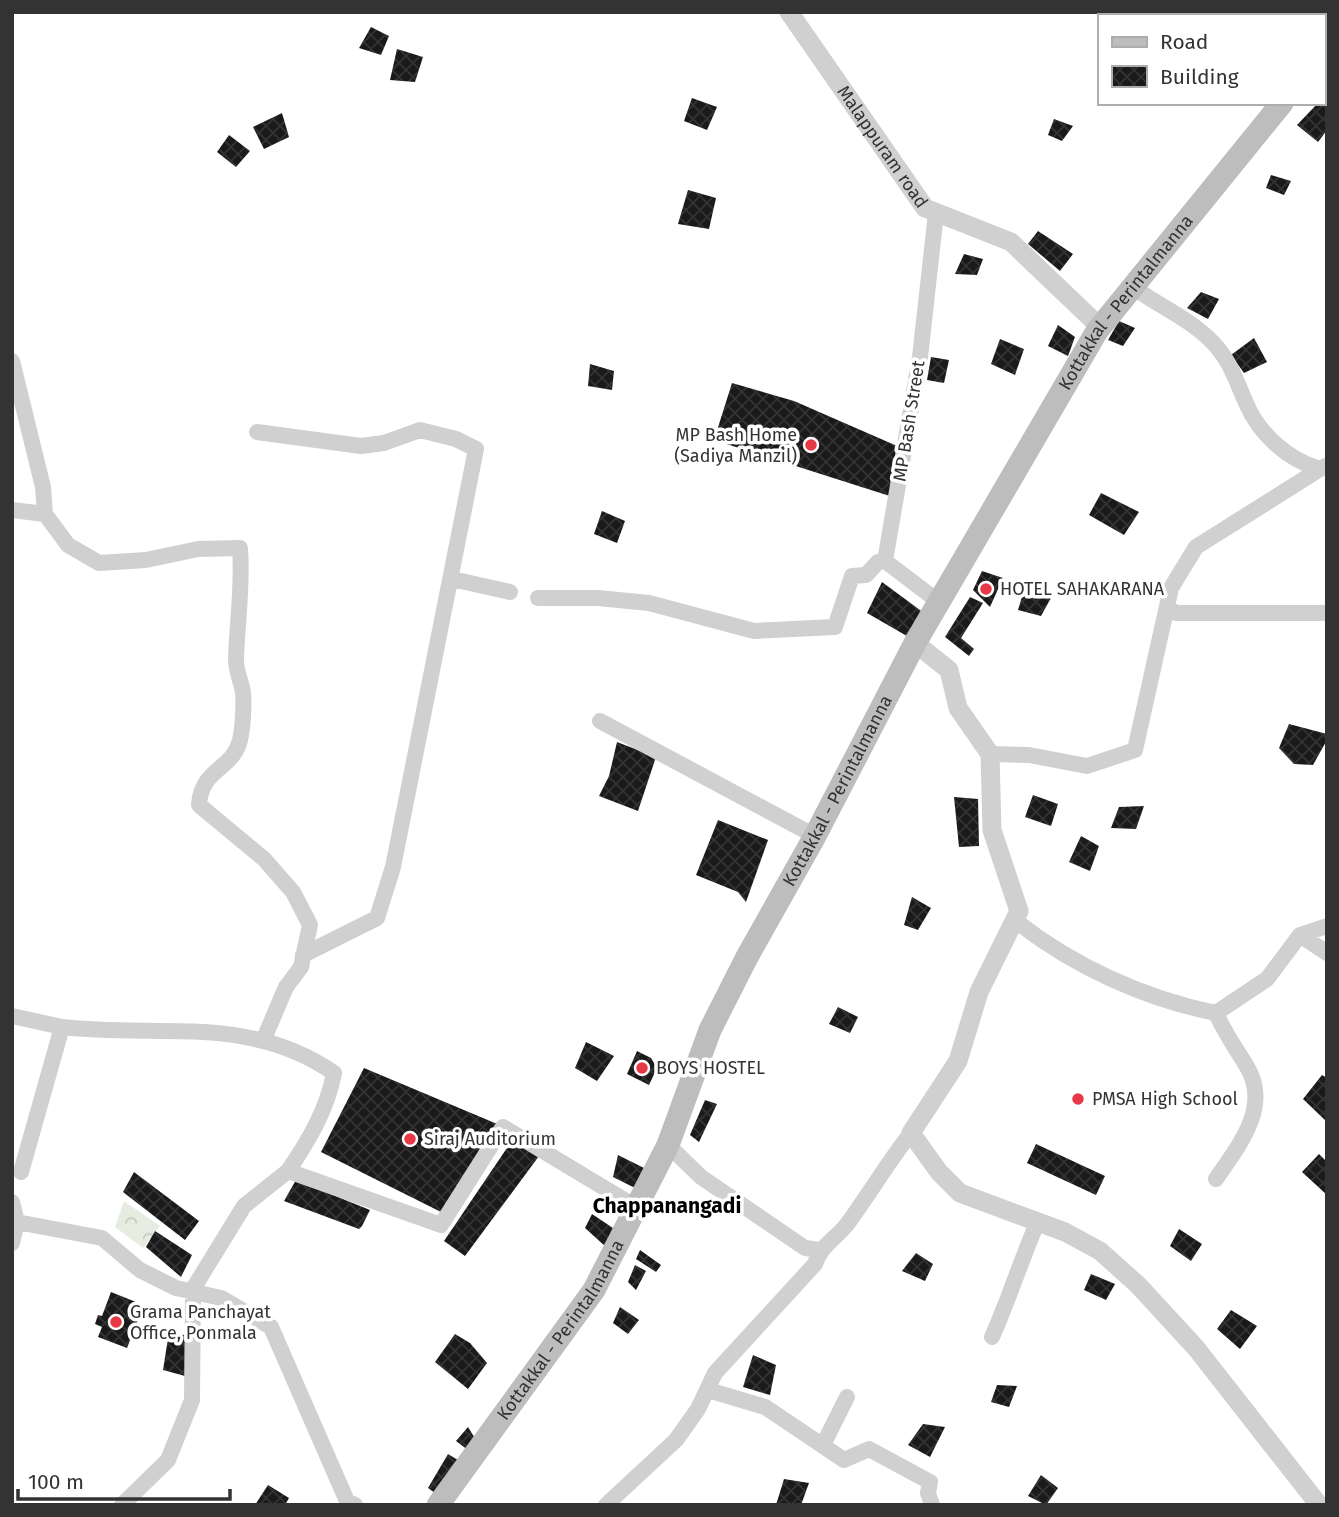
<svg xmlns="http://www.w3.org/2000/svg" width="1339" height="1517" font-family="'Fira Sans',sans-serif">
	<defs>
		<pattern id="forest-crowns" width="20" height="18" patternUnits="userSpaceOnUse" patternTransform="scale(1.75)"><rect width="20" height="18" fill="#e6ecdf"/><path d="M2 6a3 3 0 1 1 6 0M12 15a3 3 0 1 1 6 0" fill="none" stroke="#c6cbc0"/></pattern>
		<pattern id="building-cross-hatch" width="8" height="8" patternUnits="userSpaceOnUse" patternTransform="scale(1.75)"><rect width="8" height="8" fill="#1a1a1a"/><path d="M0 0l8 8M0 8l8-8" fill="none" stroke="#333"/></pattern>
	</defs>
	<rect width="100%" height="100%" fill="#fff"/>
	<path fill="url(#forest-crowns)" d="M124,1201L160,1226L143,1248L115,1227Z"/>
	<path fill="url(#building-cross-hatch)" d="M371,27L389,36L381,55L359,48Z
		M397,49L423,57L415,82L390,80Z
		M1327,94V130L1318,142L1297,125L1318,103H1323Z
		M692,98L717,107L707,130L684,121Z
		M282,113L289,137L264,149L253,127Z
		M1054,119L1073,126L1062,141L1048,135Z
		M229,135L250,151L236,167L217,152Z
		M1271,175L1291,181L1284,195L1266,188Z
		M688,190L716,198L709,229L678,224Z
		M1038,231L1073,254L1060,271L1028,244Z
		M964,254L983,259L977,275L955,274Z
		M1201,292L1219,299L1208,319L1187,308Z
		M1119,321L1135,328L1123,346L1108,340Z
		M1058,325L1075,337L1068,356L1048,346Z
		M1254,338L1267,362L1244,373L1231,355Z
		M1000,339L1024,349L1015,375L991,364Z
		M931,357L949,360L944,383L927,380Z
		M590,364L614,371L612,390L588,386Z
		M732,383L794,401L904,449L896,498L714,440Z
		M1101,493L1139,512L1124,535L1089,515Z
		M602,511L625,521L617,543L594,534Z
		M982,571L1003,578L990,607L973,590Z
		M882,582L924,613L912,639L867,613Z
		M1024,590L1051,598L1041,616L1018,610Z
		M970,597L983,603L961,638L974,649L969,656L945,637Z
		M1289,724L1327,734V740L1313,765L1294,764L1279,748Z
		M617,742L656,757L638,811L599,796L609,776Z
		M1033,795L1058,804L1051,826L1025,817Z
		M954,797L978,799L979,846L959,847Z
		M1144,806L1136,829L1111,828L1119,807Z
		M718,820L768,840L746,902L738,892L696,875Z
		M1081,836L1099,846L1090,871L1069,862Z
		M912,897L931,908L918,930L904,925Z
		M838,1007L858,1017L850,1033L829,1024Z
		M586,1042L614,1056L597,1081L575,1068Z
		M637,1051L651,1058L657,1068L649,1085L627,1074Z
		M364,1068L502,1126L441,1212L321,1152Z
		M1322,1075L1327,1078V1122L1303,1099Z
		M705,1100L717,1104L699,1142L690,1135Z
		M511,1142L539,1156L465,1256L444,1241Z
		M1036,1144L1105,1176L1096,1195L1027,1163Z
		M1319,1154L1327,1162V1195L1302,1172Z
		M618,1155L644,1168L639,1190L613,1177Z
		M134,1172L199,1221L185,1240L123,1192Z
		M296,1180L370,1210L362,1226L359,1229L284,1201Z
		M592,1214L616,1230L606,1247L585,1228Z
		M1179,1229L1202,1244L1191,1261L1170,1246Z
		M155,1231L192,1255L181,1277L146,1247Z
		M640,1250L661,1265L656,1272L636,1259Z
		M916,1253L933,1264L925,1281L902,1271Z
		M635,1265L646,1271L636,1290L628,1282Z
		M1091,1274L1115,1284L1106,1300L1084,1290Z
		M111,1292L136,1302L130,1316L138,1320L127,1348L98,1337L102,1327L95,1324L98,1315L102,1316Z
		M620,1307L639,1320L628,1334L613,1323Z
		M1231,1310L1257,1326L1240,1349L1217,1329Z
		M169,1332L189,1336L185,1376L163,1370Z
		M455,1334L470,1343L487,1363L468,1389L435,1362Z
		M753,1355L776,1365L770,1395L743,1387Z
		M997,1385L1017,1386L1009,1407L991,1402Z
		M923,1424L945,1427L930,1457L908,1445Z
		M468,1427L476,1440L468,1450L456,1441Z
		M448,1454L461,1462L435,1493L428,1488Z
		M1041,1475L1058,1488L1046,1505L1028,1496Z
		M784,1479L809,1483L801,1505H776Z
		M268,1485L289,1498L285,1505H255Z"/>
	<g fill="none" stroke-linecap="round" stroke-linejoin="round">
		<path stroke="#d0d0d0" stroke-width="16" d="M936,213L920,357L885,561L939,602
			M1133,287C1160,307 1193,320 1216,346C1231,363 1237,383 1246,403C1259,434 1288,460 1320,469L1326,466
			M12,361L43,487L45,514L68,545L99,563L146,560L198,549L240,548C243,586 237,622 236,660C236,671 241,681 243,692C244,705 243,727 240,740C233,770 201,768 199,805L264,859L293,892L310,925L301,967L286,987L263,1041
			M257,432L361,446L384,443L420,430L456,439L476,449L393,867L377,918L303,955
			M12,510L45,514
			M452,579L510,592
			M538,598H598L649,603L754,631L835,627L852,576L866,575L878,562L885,561
			M1167,609L1177,613H1327
			M600,721L815,836
			M990,754L1029,755L1087,766L1135,750L1171,588L1196,547L1320,469
			M1016,921C1073,966 1145,999 1216,1013L1267,979L1300,935L1327,926
			M1300,935L1327,953
			M1216,1013C1224,1032 1235,1047 1246,1065C1272,1106 1239,1145 1216,1179
			M12,1016L62,1027L21,1172
			M62,1027C158,1038 249,1014 334,1073C327,1110 309,1140 288,1171
			M668,1145L701,1177L805,1248L819,1250
			M12,1202L17,1222L12,1243
			M17,1222L102,1238L140,1270L176,1288L221,1298L271,1327L347,1501L355,1505
			M992,1337C1009,1299 1021,1260 1038,1221
			M708,1390L765,1407L844,1460L869,1449L930,1482L928,1493L932,1505
			M823,1445L847,1397
			M122,1505L168,1460L192,1400L193,1289L244,1206L288,1171L441,1225L503,1127L636,1207
			M606,1505L676,1440L698,1409L715,1373L815,1264C821,1245 836,1239 848,1223C870,1193 888,1162 911,1133"/>
		<g stroke="#d0d0d0" stroke-width="19">
			<path id="s1" d="M789,12L925,208L1011,242L1100,327"/>
			<path d="M915,643L949,670L958,708L990,754L992,830L1019,911L979,992L958,1061L911,1133L939,1172L960,1193L1065,1232L1100,1251L1138,1285L1196,1348L1319,1505"/>
		</g>
		<g stroke="#bdbdbd" stroke-width="23">
			<path d="M1323,53L1327,48"/>
			<path id="s2" d="M438,1505L594,1290L668,1145L710,1030L747,957L815,836L915,643L1097,331L1282,103"/>
		</g>
	</g>
	<g fill="#e63946" stroke="#fff" stroke-width="2.5">
		<circle cx="811" cy="445" r="7"/>
		<circle cx="986" cy="589" r="7"/>
		<circle cx="642" cy="1068" r="7"/>
		<circle cx="1078" cy="1099" r="7"/>
		<circle cx="410" cy="1139" r="7"/>
		<circle cx="116" cy="1322" r="7"/>
	</g>
	<g text-anchor="middle" stroke-width="7" stroke-linejoin="round" paint-order="stroke">
		<g font-size="18" fill="#333" stroke="#fff">
			<text dy="6" stroke="none"><textPath href="#s1" startOffset="164">Malappuram road</textPath></text>
			<text dy="6" stroke="none"><textPath href="#s2" startOffset="1390">Kottakkal - Perintalmanna</textPath></text>
			<text transform="translate(909 421) rotate(-81)" y="6">MP Bash Street</text>
			<text dy="6" stroke="none"><textPath href="#s2" startOffset="822">Kottakkal - Perintalmanna</textPath></text>
			<text dy="6" stroke="none"><textPath href="#s2" startOffset="214">Kottakkal - Perintalmanna</textPath></text>
		</g>
		<g font-size="18" fill="#333" stroke="#fff" text-anchor="start">
			<text x="797" y="441" text-anchor="end">MP Bash Home<tspan x="797" dy="21">(Sadiya Manzil)</tspan></text>
			<text x="1000" y="595">HOTEL SAHAKARANA</text>
			<text x="656" y="1074">BOYS HOSTEL</text>
			<text x="1092" y="1105">PMSA High School</text>
			<text x="424" y="1145">Siraj Auditorium</text>
			<text x="130" y="1318">Grama Panchayat<tspan x="130" dy="21">Office, Ponmala</tspan></text>
		</g>
		<g font-size="21" font-weight="bold" fill="#000" stroke="#fff">
			<text x="667" y="1213">Chappanangadi</text>
		</g>
	</g>
	<rect width="1339" height="1517" fill="none" stroke="#333333" stroke-width="28"/>
	<rect x="1098" y="14" width="228" height="91" fill="#ffffff" stroke="#adadad" stroke-width="2"/>
	<rect x="1112" y="37" width="35" height="10" fill="#bdbdbd" stroke="#adadad" stroke-width="2"/>
	<text x="1160" y="49" font-size="21" fill="#333333">Road</text>
	<rect x="1112" y="66" width="35" height="21" fill="url(#building-cross-hatch)" stroke="#adadad" stroke-width="2"/>
	<text x="1160" y="84" font-size="21" fill="#333333">Building</text>
	<path d="M18 1489v10h212v-10" fill="none" stroke="#333333" stroke-width="3.5"/>
	<text x="28" y="1489" font-size="21" fill="#333333" stroke="#ffffff" stroke-width="5" paint-order="stroke">100 m</text>
</svg>
